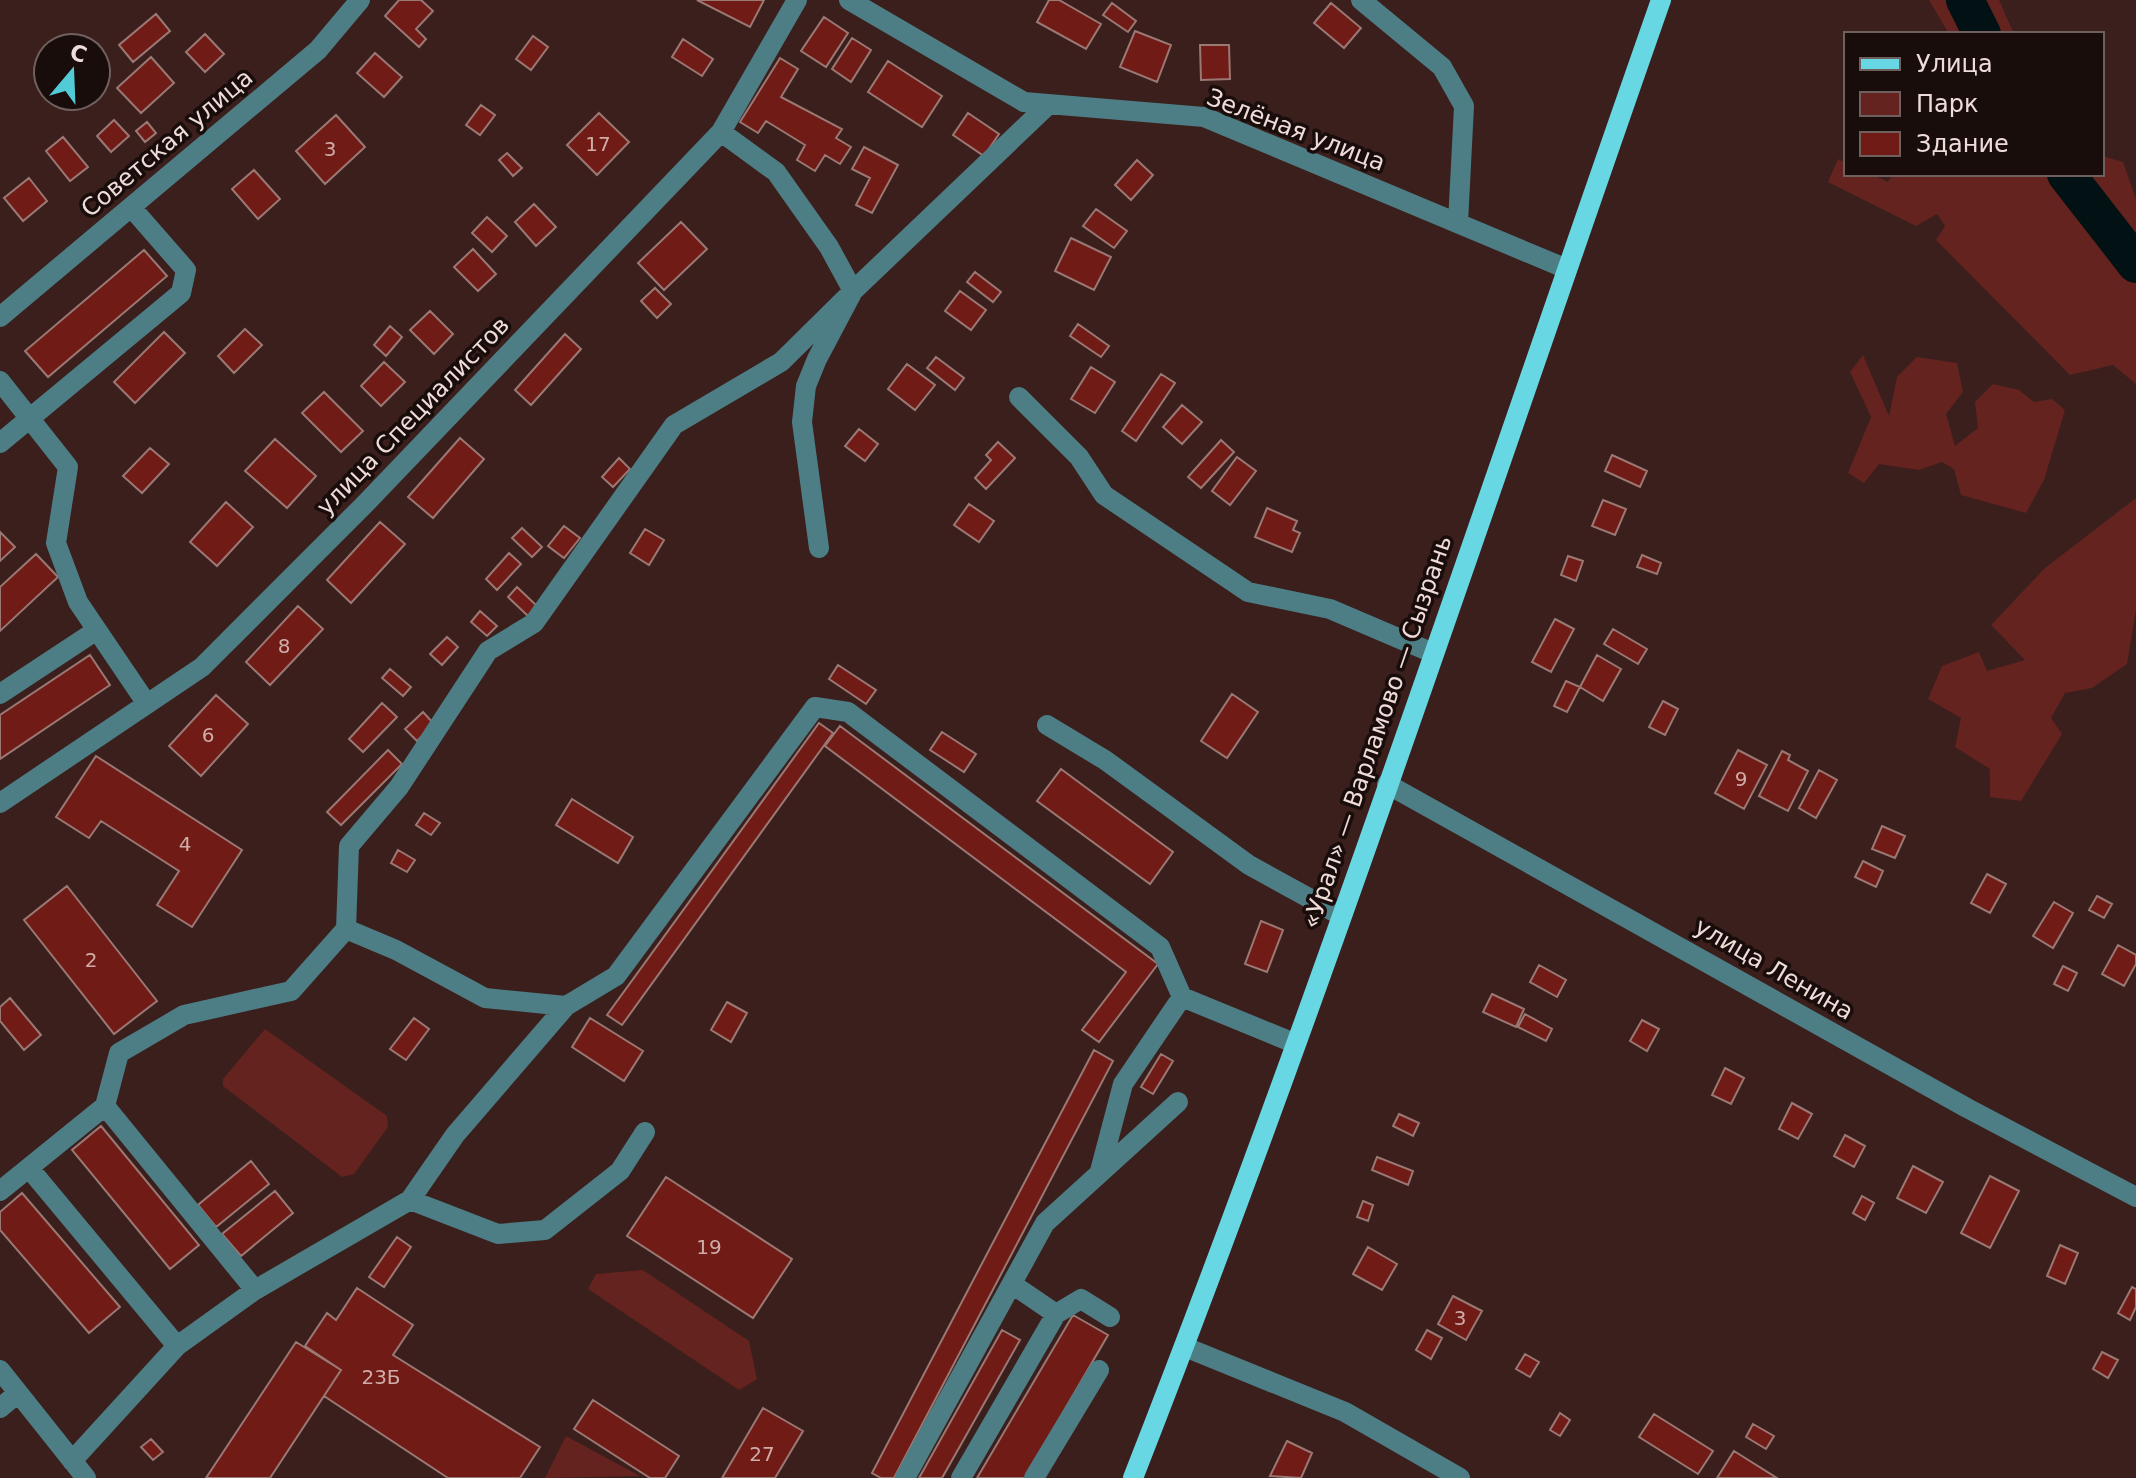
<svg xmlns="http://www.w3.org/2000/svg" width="2136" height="1478" font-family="'DejaVu Sans',sans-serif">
	<rect width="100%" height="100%" fill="#3a1f1c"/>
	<path fill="#64231e" d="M1929,0H1999L2014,34H1949Z
		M2102,156L2123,162L2136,199V384L2113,365L2070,375L1936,240L1945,226L1937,214L1916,226L1828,182L1838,159L1846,163V174H1871L1888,182L1892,174H2102Z
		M1863,355L1889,416L1897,377L1917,357L1957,363L1963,392L1946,414L1955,446L1978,428L1975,402L1993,384L2019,390L2034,402L2052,399L2065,410L2044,480L2026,513L1961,495L1954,469L1942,462L1919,470L1879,464L1864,483L1848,473L1871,417L1850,372Z
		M2136,498V610L2127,664L2092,688L2065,693L2051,718L2062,734L2021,801L1990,797V769L1955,747L1961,718L1928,699L1942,666L1979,652L1987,671L2025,660L1991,625L2045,568Z
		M265,1029L387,1116L388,1127L354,1174L342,1177L223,1086V1079Z
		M643,1270L749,1341L757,1379L739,1390L588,1289L596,1274Z
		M566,1436L640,1476L545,1478Z"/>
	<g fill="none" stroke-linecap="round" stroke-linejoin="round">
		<path stroke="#021113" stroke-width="38" d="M1965,0L1982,34
			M2066,174L2136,264"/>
	</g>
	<path fill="#711b17" stroke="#9a7874" stroke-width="2" d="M399,0H421L433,11L416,29L426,39L419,47L385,16Z
		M697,0H764L750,27Z
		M1049,0H1059L1101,24L1086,49L1037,22Z
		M1112,3L1136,21L1128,32L1103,15Z
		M1331,3L1361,28L1344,48L1314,23Z
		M156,14L170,31L133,62L119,45Z
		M824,17L848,33L826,67L801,51Z
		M1135,31L1171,45L1157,82L1120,67Z
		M205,34L224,54L205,72L186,52Z
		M533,36L548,47L531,70L516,59Z
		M852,38L871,50L851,82L832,69Z
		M683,39L713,59L702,76L672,57Z
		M1200,45H1229L1230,79L1201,80Z
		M375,53L402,77L384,97L357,73Z
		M151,57L174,83L141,113L117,88Z
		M780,58L798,69L781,97L842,129L836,138L851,147L840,164L825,155L815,171L797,160L805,145L766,121L758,133L740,122Z
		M888,61L942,96L922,127L868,92Z
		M481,105L495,115L480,135L466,125Z
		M599,113L629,142L597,175L567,145Z
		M968,113L999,134L984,156L953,135Z
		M336,115L365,147L325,184L296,151Z
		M114,120L129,136L111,152L97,136Z
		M147,122L156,133L145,142L136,131Z
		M63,137L88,167L70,181L46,151Z
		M864,147L898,165L872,213L856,205L870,178L852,169Z
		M507,153L522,168L513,176L499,160Z
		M1137,160L1153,175L1131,200L1115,185Z
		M254,170L280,199L258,219L232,189Z
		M29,178L47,201L23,221L4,198Z
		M534,204L556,227L536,246L515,222Z
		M1096,209L1127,231L1114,248L1083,226Z
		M487,217L507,236L492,252L472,233Z
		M681,222L707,249L664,290L638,263Z
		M1071,238L1111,257L1094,290L1055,271Z
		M473,249L496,274L478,291L454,267Z
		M144,250L167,276L48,377L25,351Z
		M975,272L1001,292L993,302L967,282Z
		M655,288L671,304L657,318L641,301Z
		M960,291L986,310L971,330L945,311Z
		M430,311L453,334L434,354L410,330Z
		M1078,324L1109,346L1101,357L1070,336Z
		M390,326L402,337L386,356L374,345Z
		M245,329L262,345L234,373L218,356Z
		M164,332L185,353L135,403L114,382Z
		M565,334L581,349L531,405L515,390Z
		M936,357L964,378L955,390L927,368Z
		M384,362L405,382L381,406L361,386Z
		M907,364L935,385L915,410L888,389Z
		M1091,367L1115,382L1095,413L1071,399Z
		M1161,374L1175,383L1136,441L1122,431Z
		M324,392L363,431L341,452L302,413Z
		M1182,405L1202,422L1182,444L1163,427Z
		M859,429L878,444L865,461L845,446Z
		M460,438L484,459L433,518L408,497Z
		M275,439L316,476L287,508L245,471Z
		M1221,440L1234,452L1201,488L1188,477Z
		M998,442L1015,458L986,489L975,478L991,460L986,455Z
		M150,448L169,464L142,493L123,476Z
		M1612,455L1647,471L1640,487L1605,471Z
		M1237,457L1256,471L1230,505L1212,491Z
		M619,458L630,469L613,487L602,477Z
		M1603,500L1626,509L1615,535L1592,526Z
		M226,502L253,527L217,566L190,542Z
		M969,504L994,521L979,542L954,525Z
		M1267,508L1297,521L1293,530L1300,533L1292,552L1255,537Z
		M380,522L405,544L351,603L327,580Z
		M564,526L580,538L564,558L548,546Z
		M522,528L542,547L532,557L512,538Z
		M645,529L664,540L649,565L630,553Z
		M0,532L15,547L0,561Z
		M509,553L521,564L497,590L486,579Z
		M36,554L58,577L0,631V587Z
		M1642,555L1661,563L1657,574L1637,567Z
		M1568,556L1583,561L1576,581L1561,575Z
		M517,587L537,606L528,616L508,597Z
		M298,606L323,629L270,685L246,662Z
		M480,611L497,626L487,636L471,622Z
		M1555,619L1574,629L1551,672L1532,662Z
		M1613,629L1647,649L1638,664L1604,644Z
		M447,637L458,647L442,665L430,654Z
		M90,655L110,685L0,759V715Z
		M1597,655L1621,669L1603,701L1580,687Z
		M838,665L876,690L866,704L829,679Z
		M390,669L411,687L403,696L382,678Z
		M1566,681L1580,687L1567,712L1554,706Z
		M1232,694L1258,712L1227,758L1201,741Z
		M216,695L248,724L201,776L169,746Z
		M1663,701L1678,709L1665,735L1649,727Z
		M382,703L397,717L363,752L349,739Z
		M423,712L434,724L417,741L405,729Z
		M819,723L833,733L622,1025L607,1015Z
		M840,726L1158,964L1099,1042L1082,1030L1126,972L825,746Z
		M942,732L976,754L964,772L930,750Z
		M388,750L402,764L341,825L327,812Z
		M1738,750L1767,765L1744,809L1715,793Z
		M1782,751L1790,755L1788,760L1808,771L1788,811L1759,796Z
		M96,756L242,850L192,927L157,905L179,871L101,821L89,838L56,817Z
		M1061,769L1173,852L1150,884L1037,801Z
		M1819,770L1837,780L1816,818L1799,808Z
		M572,799L633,837L618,863L556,825Z
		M424,813L440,823L431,835L416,825Z
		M1882,826L1905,836L1895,858L1872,849Z
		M398,850L415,860L407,872L391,863Z
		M1863,861L1883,871L1876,887L1855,877Z
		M1987,874L2006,884L1990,913L1971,903Z
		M67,886L157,1001L114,1034L24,920Z
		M2097,896L2112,904L2104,918L2089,910Z
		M2054,902L2073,913L2053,948L2033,936Z
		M1261,921L1283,930L1267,972L1245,964Z
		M2118,945L2136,955V964L2124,986L2102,974Z
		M1539,965L1566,980L1557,997L1530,982Z
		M2063,966L2077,973L2068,991L2054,984Z
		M1492,994L1524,1009L1516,1027L1483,1012Z
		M10,998L41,1035L24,1050L0,1021V1007Z
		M727,1002L747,1013L731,1042L711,1030Z
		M1525,1014L1552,1029L1546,1041L1518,1027Z
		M414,1018L429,1029L406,1060L390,1049Z
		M590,1018L643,1051L624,1081L572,1047Z
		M1642,1020L1659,1029L1647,1051L1630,1041Z
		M1094,1050L1113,1061L894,1478H881L872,1473Z
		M1161,1054L1173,1061L1153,1094L1141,1087Z
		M1725,1068L1744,1078L1731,1104L1712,1095Z
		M1792,1103L1812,1114L1798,1139L1779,1129Z
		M1399,1114L1419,1123L1413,1136L1393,1126Z
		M101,1126L199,1245L170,1269L72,1150Z
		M1845,1135L1865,1146L1854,1167L1834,1156Z
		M1377,1157L1413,1171L1408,1185L1372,1170Z
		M251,1161L269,1184L216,1227L198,1205Z
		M1913,1166L1943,1182L1926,1213L1897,1198Z
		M1990,1176L2019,1191L1990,1248L1961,1233Z
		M666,1177L792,1259L753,1318L627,1236Z
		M275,1191L293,1213L241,1256L222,1234Z
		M22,1193L120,1307L89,1333L0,1230V1212Z
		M1862,1196L1874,1203L1865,1220L1853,1213Z
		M1363,1201L1373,1205L1368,1221L1357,1217Z
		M397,1237L411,1247L384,1287L369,1277Z
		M2060,1245L2078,1253L2065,1284L2047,1276Z
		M1368,1247L1397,1264L1382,1290L1353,1274Z
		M2132,1287L2136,1289V1307L2130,1320L2118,1313Z
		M357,1288L413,1325L393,1355L540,1447L520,1478H448L324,1396L341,1370L305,1346L327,1313L336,1320Z
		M1453,1296L1482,1311L1466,1340L1438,1324Z
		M1073,1315L1108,1335L1025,1478H977Z
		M1002,1330L1020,1340L942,1478H919Z
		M1427,1330L1442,1338L1431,1359L1416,1350Z
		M296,1342L341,1370L270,1478H206Z
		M2102,1352L2118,1360L2108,1378L2093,1369Z
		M1525,1354L1539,1362L1530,1377L1516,1369Z
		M593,1400L679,1456L665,1478H650L574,1429Z
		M763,1408L803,1431L775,1478H722Z
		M1560,1413L1570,1420L1560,1436L1550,1430Z
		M1654,1414L1713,1451L1698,1474L1639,1437Z
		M1753,1424L1774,1436L1766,1449L1746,1437Z
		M151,1439L163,1452L153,1460L141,1447Z
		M1287,1441L1312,1453L1301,1478L1270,1476Z
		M1734,1451L1777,1478H1717Z"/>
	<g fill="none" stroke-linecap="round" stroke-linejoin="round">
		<path stroke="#4d7e85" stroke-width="20" d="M849,0L1024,102L1204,117L1567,269
			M1361,0L1442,67L1464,106L1458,223
			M0,317L318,50L360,0
			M0,381L68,467L56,543L78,602L147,704
			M1019,397L1079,457L1104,495L1248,592L1330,609L1433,653
			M0,443L181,293L186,270L131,207
			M819,548L802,422L806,386L817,359L853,291L1049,104
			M0,694L97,630
			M1047,725L1105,760L1249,865L1340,915
			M1387,784L1967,1108L2136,1197
			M0,803L202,667L364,505L721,132L797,0
			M346,929L396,950L485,998L566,1006L616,976L815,707L848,712L1160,947L1182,997L1294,1043
			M105,1106L255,1290
			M29,1168L177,1346
			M1100,1171L1123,1084L1182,997
			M0,1191L105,1106L119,1053L184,1015L291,991L346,929L349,846L399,787L488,651L534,623L674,425L781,362L853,291L829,247L776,172L721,132
			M410,1200L498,1234L545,1230L620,1171L645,1132
			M1012,1284L1056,1314
			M1185,1347L1345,1412L1460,1478
			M0,1370L86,1478
			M0,1408L18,1393
			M72,1461L177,1346L255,1290L410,1200L455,1135L566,1006
			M905,1478L1045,1223L1178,1102
			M961,1478L1056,1314L1081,1299L1110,1317
			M1034,1478L1099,1370"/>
		<path stroke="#68d7e4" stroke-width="20" d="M1133,1478C1324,991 1488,493 1661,0"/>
	</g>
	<g text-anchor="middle" stroke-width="7" stroke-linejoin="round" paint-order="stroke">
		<g font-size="20" fill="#d0aca8">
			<text x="598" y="151">17</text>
			<text x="330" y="156">3</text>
			<text x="284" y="653">8</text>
			<text x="208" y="742">6</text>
			<text x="1741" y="786">9</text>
			<text x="185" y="851">4</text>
			<text x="91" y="967">2</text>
			<text x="709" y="1254">19</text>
			<text x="1460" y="1325">3</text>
			<text x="381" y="1384">23Б</text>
			<text x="762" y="1461">27</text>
		</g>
		<g font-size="24" fill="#efdcd9" stroke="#190d0b">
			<text transform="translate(1296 130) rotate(21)" y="8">Зелёная улица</text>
			<text transform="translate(167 143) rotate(-40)" y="8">Советская улица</text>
			<text transform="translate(413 416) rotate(-46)" y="8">улица Специалистов</text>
			<text transform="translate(1377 732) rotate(-71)" y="8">«Урал» — Варламово — Сызрань</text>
			<text transform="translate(1774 969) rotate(30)" y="8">улица Ленина</text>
		</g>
	</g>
	<rect x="1844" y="32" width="260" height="144" fill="#190d0b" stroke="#6f605d" stroke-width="2"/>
	<rect x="1860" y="58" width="40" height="12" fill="#68d7e4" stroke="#6f605d" stroke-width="2"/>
	<text x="1916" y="72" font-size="24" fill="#efdcd9">Улица</text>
	<rect x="1860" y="92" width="40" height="24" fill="#64231e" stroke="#6f605d" stroke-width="2"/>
	<text x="1916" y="112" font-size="24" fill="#efdcd9">Парк</text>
	<rect x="1860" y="132" width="40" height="24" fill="#711b17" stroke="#6f605d" stroke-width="2"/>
	<text x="1916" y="152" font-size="24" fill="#efdcd9">Здание</text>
	<g transform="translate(72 72) rotate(19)"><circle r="38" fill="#190d0b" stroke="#6f605d" stroke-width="2"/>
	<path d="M0-6L14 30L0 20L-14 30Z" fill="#52cbd9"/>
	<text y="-12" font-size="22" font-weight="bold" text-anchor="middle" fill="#efdcd9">С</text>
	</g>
</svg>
